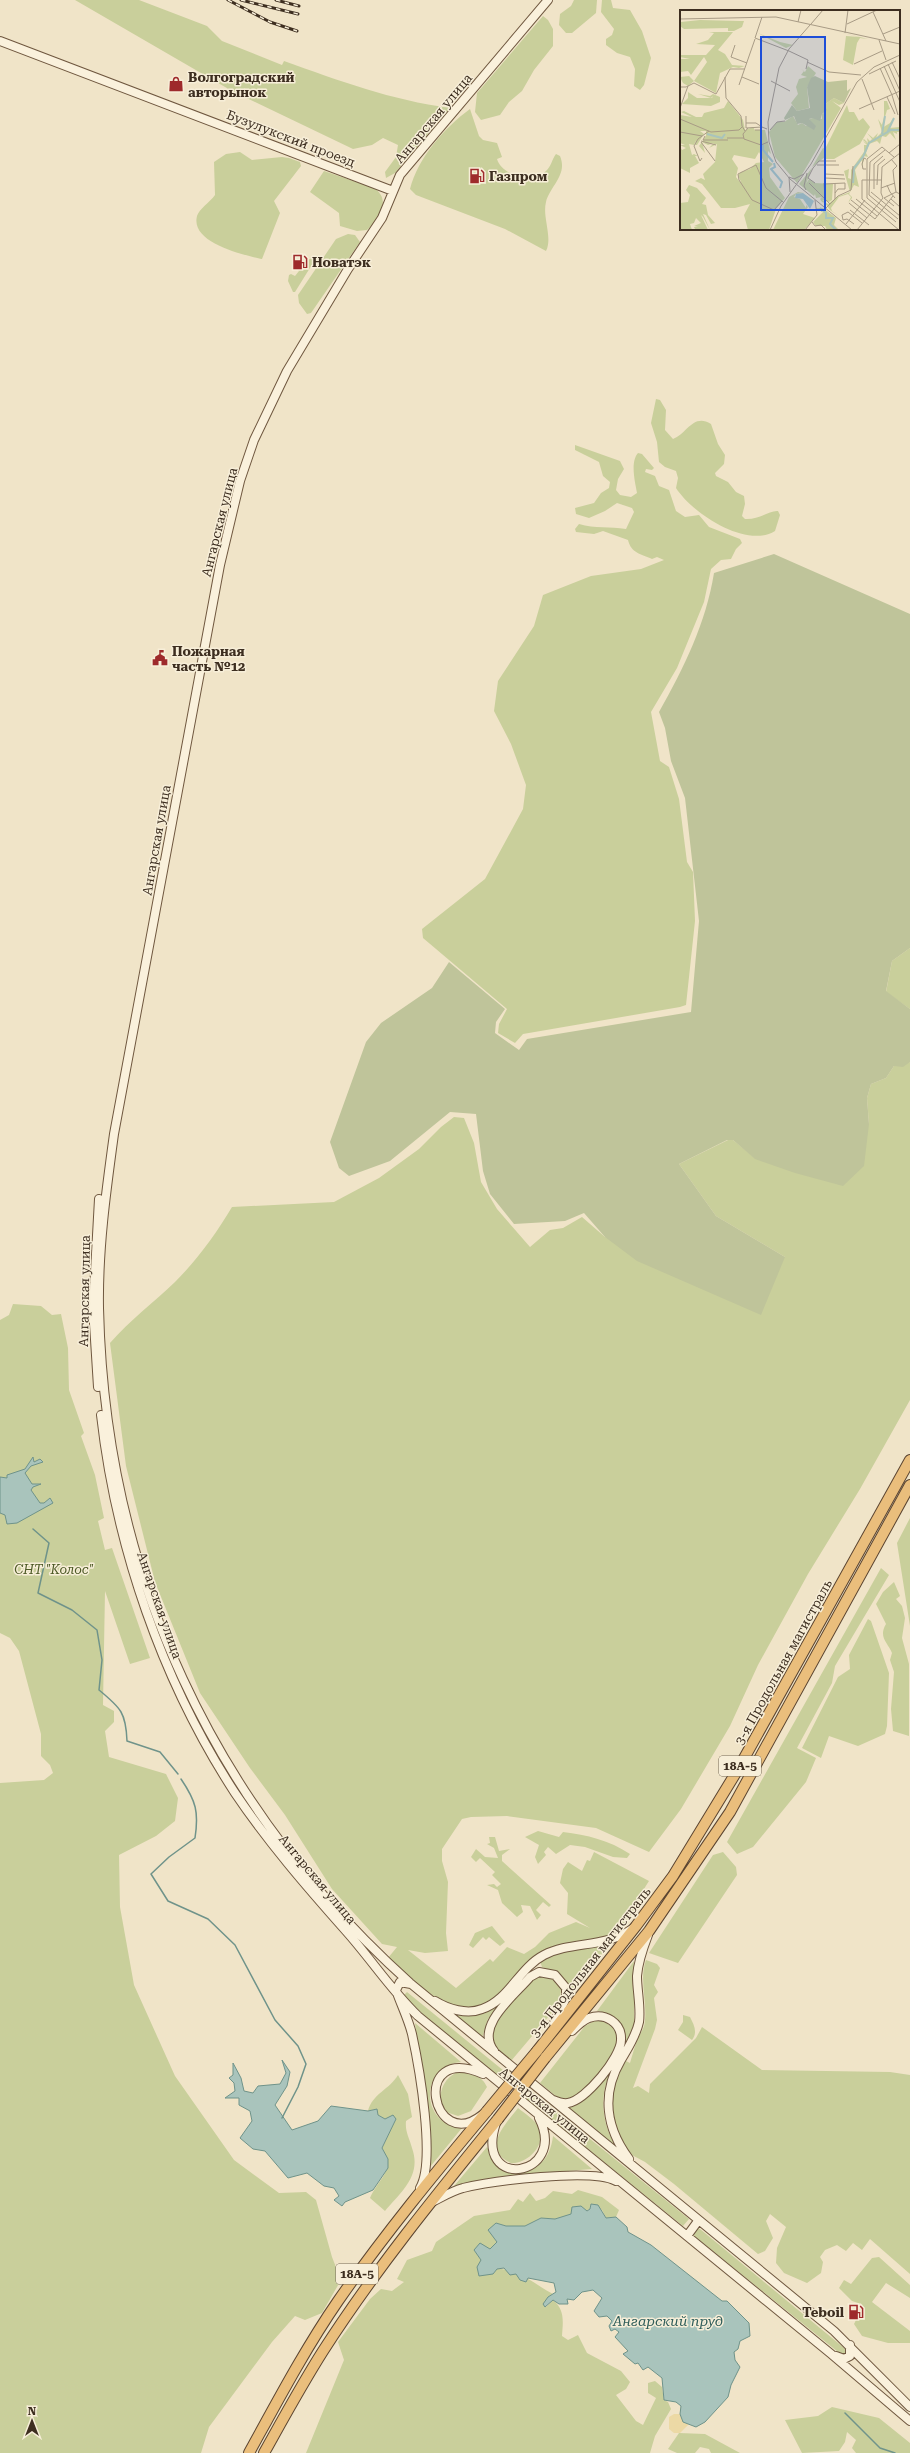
<svg xmlns="http://www.w3.org/2000/svg" width="910" height="2453" font-family="'Roboto Serif',serif">
	<rect width="100%" height="100%" fill="#f0e4c8"/>
	<path fill="#c9cf9b" d="M75,0H139L207,26L222,41L282,65L284,61C340,81 391,100 450,108L395,173L386,178L385,172L396,157L398,145L383,138L372,145L353,149L232,91Z
		M574,0H597L596,13L572,33H566L559,25L560,14L571,6Z
		M602,0H611L613,8L630,10L642,31L651,58L644,85L640,90L634,86L635,69L630,57L617,53L606,45V39L612,35L614,29L601,12Z
		M543,16L548,20L553,29V46L534,70L522,91L509,102L500,115L481,120L475,112L477,93Z
		M470,109L479,136L483,140L497,143L502,157L497,159C502,176 533,184 546,171C551,167 552,159 556,154L560,156C568,175 550,186 546,202C542,217 553,237 546,251L505,229L416,195L410,189C418,158 444,128 470,109Z
		M240,152L252,160L282,157L289,158L300,162L301,166L274,201L280,213L262,259C244,255 190,243 197,216C199,209 210,202 215,195L214,162L226,154Z
		M324,171L374,188C392,200 379,219 367,230L357,231L340,226L339,213L310,192Z
		M348,234L355,235L360,242L311,313L307,314L299,303L298,295L336,239Z
		M318,255L295,292H293L288,281L289,275L291,274L295,276L299,271L296,268L298,265Z
		M656,399L660,400L666,410L665,430L673,439C687,434 693,413 711,424L718,444L725,455L724,464L715,473L716,476L728,482L736,492L744,496L745,504L742,516L745,519C759,520 770,510 778,511L780,515L775,531C746,549 692,513 676,488L678,478L676,471L665,467L659,462L657,442L651,423Z
		M575,445L620,461L624,469L618,479L616,490L620,495L631,497L637,493C635,482 630,462 638,453L642,454L654,468L652,470L646,469L645,472L655,476L659,486L669,490L676,511L685,517L699,515L709,527L740,539L742,543L736,549L731,559L721,560L711,569L704,602L677,668L651,712L660,761L669,767L679,799L687,862L693,872L695,921L686,1005L680,1007L523,1034L515,1043L498,1033L499,1024L507,1009L423,938L422,929L485,879L523,809L526,785L511,744L494,711L498,681L534,626L543,595L591,576L641,569L664,560L657,557L652,559C641,554 631,553 628,540L603,531L594,534L576,532L575,529L579,524C595,529 610,526 626,529L634,512L632,508L617,503L605,511L589,518L576,514L575,508L594,503L601,493L609,488L610,482L603,476L599,462L575,450Z
		M910,948V1009L886,992L892,961Z
		M910,1062V1400L860,1489L808,1574L758,1665L730,1726L681,1809L649,1852L596,1828L507,1816L471,1817L462,1819L442,1849V1861L448,1882L446,1933L448,1951L425,1953L408,1950L456,1988L490,1959L493,1962L507,1947L524,1954L535,1947L549,1933L576,1922L590,1928L567,1914L568,1893L560,1883L563,1869L568,1862L582,1871L587,1860L590,1861L594,1852L649,1881C638,1897 635,1916 619,1929C597,1948 563,1938 539,1954C517,1968 495,2013 466,2009C435,2005 411,1977 388,1958L397,1947L382,1944L332,1889L285,1815L250,1768L200,1693L155,1582L126,1466L110,1343C130,1320 153,1303 175,1282C197,1260 216,1234 232,1207L334,1202L379,1178L419,1149L441,1127L454,1117L464,1118L474,1143L481,1182L497,1209L530,1247L550,1230L563,1228L582,1217L605,1237L785,1257L716,1216L679,1164L728,1140H733L756,1159L869,1124L867,1098L871,1084L886,1078L894,1066Z
		M13,1304L41,1306L52,1315L61,1314L68,1348L69,1390L84,1433L81,1436L95,1475L104,1518L98,1521L105,1550L112,1548L150,1658L130,1664L105,1591L103,1705L114,1711V1722L105,1731L109,1757L166,1774L178,1798L175,1821L156,1836L119,1855L120,1907L134,1985L175,2076L234,2160L279,2193L306,2192L316,2200L332,2257L341,2280L322,2313L305,2320L295,2316L272,2342L209,2427L201,2453H0V1783L44,1780L53,1773L50,1765L41,1756V1734L19,1651L10,1638L0,1633V1320L9,1315Z
		M910,1518V1626L897,1543Z
		M881,1568L889,1575L835,1666L832,1683L797,1748L816,1758L806,1782L753,1847L737,1854L727,1842Z
		M894,1582L900,1596L896,1599L902,1606L905,1618L902,1638L909,1664V1736L893,1731L891,1709L894,1672L890,1660L892,1653C888,1643 878,1637 886,1624L876,1604L883,1592Z
		M868,1619L871,1621L889,1673L887,1726L885,1734L858,1746L829,1736L821,1758L802,1748L838,1677L850,1669L849,1655Z
		M538,1831L559,1837L563,1832C587,1835 609,1840 630,1854L627,1858L613,1857L585,1847L570,1845L556,1854L548,1847L544,1852L546,1855L538,1864L535,1857L539,1845L525,1837Z
		M489,1837H495L499,1851L510,1849L502,1855V1861L551,1905L549,1907L543,1902L536,1910L541,1915L537,1920L530,1906L521,1905L523,1912L517,1917L502,1903L498,1890L487,1885L494,1884L497,1887L501,1884L492,1875L495,1872L480,1858L476,1862L471,1857L476,1849L485,1857L498,1858L494,1848L487,1844L490,1843Z
		M723,1852L736,1867L737,1875L678,1963L649,1953L713,1855Z
		M492,1926L505,1942L500,1946L489,1937L486,1940L483,1937L473,1948L469,1945L475,1933Z
		M611,1943L571,1991L559,1973L542,1967L540,1961L562,1951Z
		M646,1960L657,1964L660,1968L654,1985L658,1992L654,1998L657,2020L655,2029L633,2088L638,2086L649,2093L650,2084L696,2038L702,2027L762,2070L890,2072L910,2075V2274L870,2239L862,2250L853,2243L846,2251L837,2245L825,2250L820,2257L823,2262L821,2273L807,2283L784,2273L776,2263L777,2248L786,2227L770,2214L766,2221L773,2238L765,2251L758,2254L674,2184L645,2162L632,2155L626,2149L615,2129L610,2097L619,2072L626,2061L630,2063C632,2056 634,2049 636,2043C639,2034 645,2029 645,2020C647,2000 639,1979 646,1960Z
		M634,1961V2024C630,2041 618,2055 611,2071C598,2097 602,2128 619,2150L568,2107C597,2098 659,2021 597,2011Z
		M539,1976C549,1977 555,1978 561,1987L560,2003L511,2061C506,2056 496,2051 492,2044C484,2026 519,1993 531,1980Z
		M407,1992L504,2071L499,2078L405,1999L404,1995Z
		M505,1997L488,2019L482,2038L448,2010C477,2019 481,2011 505,1997Z
		M683,2015L690,2017C694,2025 698,2032 692,2040L678,2030L683,2022Z
		M598,2019L614,2027L619,2035C613,2062 592,2085 569,2100L557,2097L540,2083L585,2026Z
		M415,2023L461,2062C420,2066 419,2124 462,2128L430,2167L429,2132Z
		M458,2072C471,2074 482,2075 487,2087L471,2111L458,2116L446,2112L440,2102C440,2089 445,2077 458,2072Z
		M398,2075L408,2094L412,2117L406,2121C405,2132 409,2137 412,2148C422,2176 401,2192 385,2211L370,2198C379,2177 396,2171 382,2148L396,2119H385L378,2115L376,2109L368,2111C372,2094 390,2089 398,2075Z
		M532,2092L689,2219L683,2226L526,2099Z
		M518,2108C524,2113 535,2120 539,2127C547,2144 528,2164 511,2163C480,2149 506,2124 518,2108Z
		M553,2136L592,2169L504,2176L454,2186L487,2147L497,2167C526,2177 549,2169 553,2136Z
		M578,2190L602,2197L619,2210L616,2217L606,2218L602,2210L591,2204L590,2209L586,2211L555,2219L541,2218L525,2226H506L496,2223L497,2242L490,2249L474,2250L481,2260L484,2274H493L497,2269C518,2268 535,2285 553,2294L548,2297L546,2307L553,2300C565,2310 563,2321 562,2336L568,2340L578,2335L587,2353L621,2371L630,2382L626,2389L616,2395L636,2421L643,2425L656,2398L648,2393V2383L655,2381L662,2387L664,2400L668,2402L671,2409L655,2436L650,2453H306L344,2360L338,2342L370,2299L381,2289L392,2291L404,2282L397,2279L407,2260L432,2251L436,2242L474,2216L510,2210L518,2199L523,2202L530,2193L536,2201L545,2198L553,2191L572,2194Z
		M696,2228L700,2229L849,2352L843,2356L694,2236L693,2233Z
		M879,2257L910,2285V2298L886,2283L872,2302L910,2331V2343H888L862,2336L854,2324L857,2318H863L861,2304L852,2301L839,2288L844,2280L851,2284L872,2258Z
		M832,2407L879,2418L910,2443V2453H856L852,2448L856,2440L847,2432L845,2442L839,2451L802,2453L785,2420L818,2416Z
		M679,2433L705,2434L740,2453H711L709,2449L700,2447L695,2453H677L668,2449Z"/>
	<path fill="#ecd9a5" d="M674,2414H680L683,2422L689,2424L680,2433H674L669,2429V2417Z"/>
	<path fill="#bfc49a" d="M774,554L910,614V948L892,961L886,991L910,1009V1062L903,1067L894,1066L886,1078L871,1084L867,1098L869,1124L864,1166L843,1186L795,1173L755,1159L733,1140H727L679,1164L716,1216L785,1257L761,1315L637,1261L605,1237L584,1213L565,1221L514,1224L490,1194L483,1171L476,1114L450,1112L390,1161L349,1176L339,1168L330,1142L366,1042L381,1023L432,988L449,962L505,1009L496,1022L495,1033L519,1050L527,1039L691,1012L699,921L685,798L671,761L665,728L659,712C684,668 706,623 714,573Z"/>
	<path fill="#a9c4bc" stroke="#6f938a" d="M33,1457L34,1462L40,1459L43,1462L31,1466L25,1473L32,1484H41L33,1487L31,1490L40,1503H44L50,1498L53,1503L17,1523L7,1524L5,1515L0,1513V1477L7,1478V1475L25,1469Z
		M282,2060L290,2072L287,2086L275,2105L292,2130L318,2121L331,2106L368,2111L377,2109L378,2115L385,2119L393,2115L396,2119L382,2148L388,2159V2168L373,2190L345,2202L342,2206L334,2200L339,2196L334,2188L324,2186L307,2173L288,2178L265,2151L253,2149L240,2138L252,2121L250,2111L239,2105V2098H225L235,2091L234,2083L229,2078L233,2075V2063L241,2078L244,2091L253,2093L258,2086L280,2084L286,2073Z
		M591,2204L598,2205L606,2218L616,2217L627,2227L628,2232L651,2245L722,2301H727L749,2323L750,2336L740,2341L738,2349L734,2352L735,2360L740,2367L731,2385L728,2397L705,2422L696,2427L683,2422L680,2414L681,2406L676,2402L664,2400L662,2378L648,2367L643,2370L638,2363L635,2364L623,2354L628,2351L615,2337L619,2332L615,2329L611,2331L609,2326L612,2321L607,2316L599,2317L594,2311L602,2298L593,2290L582,2292L574,2300L567,2299L568,2304H559L553,2300L545,2307L543,2304L548,2297L556,2292L554,2283L528,2278L526,2282L520,2280L516,2274L510,2275L504,2268L497,2269L493,2274L479,2276L477,2267L481,2260L474,2250L480,2243L490,2249L497,2242L488,2230L496,2223L506,2226H525L541,2218L555,2219L571,2214L572,2207L581,2206L587,2211L590,2209Z"/>
	<g fill="none" stroke-linecap="round" stroke-linejoin="round">
		<path stroke="#6f938a" stroke-width="1.5" d="M33,1529L49,1543L38,1593L72,1610L97,1630L102,1660L99,1690C121,1708 126,1713 127,1741L160,1752L178,1774
			M181,1779C196,1801 199,1812 195,1838L169,1857L151,1874L168,1901L208,1919L235,1945L275,2020L298,2046L306,2064L298,2087L282,2118
			M845,2413L880,2448L895,2453"/>
		<defs>
			<path id="secondary" d="M548,0L400,175L382,218L348,269L287,371L254,440L240,481L220,565L114,1134C106,1192 98,1250 99,1308C105,1574 213,1806 410,1983L834,2331L910,2407
				M0,41L393,191
				M98,1387L93,1308L99,1199
				M101,1415C116,1547 162,1681 235,1793C268,1842 307,1887 346,1931C371,1959 391,1990 418,2016L830,2353L910,2421
				M411,1984L400,1982L396,1990C401,2005 408,2018 412,2034C419,2066 436,2161 420,2188
				M435,2001C448,2009 467,2015 482,2009C509,2000 519,1968 544,1955C571,1941 606,1948 632,1929
				M494,2051C474,2026 515,1995 530,1977L539,1972L555,1975L566,1988V1998L554,2023
				M553,2100C558,2102 563,2104 568,2103C586,2100 621,2057 621,2040C622,2023 605,2012 589,2018C583,2020 577,2026 572,2031
				M482,2115C432,2155 409,2042 483,2074
				M496,2123C473,2193 569,2177 539,2118
				M629,2159C606,2128 601,2094 621,2060C628,2048 636,2036 639,2022C641,2007 637,1991 637,1976C638,1962 643,1948 648,1935
				M432,2202C442,2197 452,2191 463,2188C492,2181 591,2168 616,2181
				M687,2236L698,2221
				M836,2356L844,2359L850,2356V2345"/>
			<path id="trunk" d="M537,2051L636,1926L673,1876L737,1771L910,1460
				M545,2058L649,1931L730,1812L910,1485
				M249,2453C277,2402 305,2349 338,2301C384,2235 435,2173 487,2111
				M264,2453C283,2419 302,2384 323,2351C375,2270 437,2194 498,2119"/>
		</defs>
		<use href="#secondary" stroke="#6f573f" stroke-width="10"/>
		<use href="#trunk" stroke="#5b4430" stroke-width="12"/>
		<use href="#secondary" stroke="#faf1dc" stroke-width="8"/>
		<use href="#trunk" stroke="#eabe7c" stroke-width="10"/>
		<defs>
			<path id="rail" d="M228,0L270,22L297,31
				M241,0L298,14
				M276,0L299,6"/>
		</defs>
		<use href="#rail" stroke="#3d2e20" stroke-width="3"/>
		<use href="#rail" stroke="#f7eed8" stroke-width="1.5" stroke-dasharray="4.5" stroke-linecap="butt"/>
		<defs>
			<path id="trunk-bridge" d="M487,2111L537,2051
				M498,2119L545,2058"/>
		</defs>
		<use href="#trunk-bridge" stroke="#5b4430" stroke-width="12" stroke-linecap="butt"/>
		<use href="#trunk-bridge" stroke="#eabe7c" stroke-width="10"/>
	</g>
	<defs>
		<symbol id="shop-bare" viewBox="-9 -9 18 18"><path d="M-5-2.5h2.3a2.7 3.5 0 0 1 5.4 0H5L5.5 6h-11ZM-1.5-2.5h3a1.5 2.3 0 0 0-3 0Z" fill="#9e2a2b" stroke="#f7eed8" stroke-width="2.5" paint-order="stroke"/></symbol>
		<symbol id="fuel-bare" viewBox="-9 -9 18 18"><path d="M-5.5-6h7V0h2V4h1.3V-2.5L3-4.5l.8-.8L6-3V5H2.5V1h-1V6h-7ZM-4.2-4.7v3.2H.2V-4.7Z" fill="#9e2a2b" stroke="#f7eed8" stroke-width="2.5" paint-order="stroke"/></symbol>
		<symbol id="civic-bare" viewBox="-9 -9 18 18"><path d="M-.6-6.5H3V-4.5H.6V-3L4-1V1h2V6H-6V1h2V-1L-.6-3ZM-1.2 2.5V6h2.4V2.5Z" fill="#9e2a2b" stroke="#f7eed8" stroke-width="2.5" paint-order="stroke"/></symbol>
	</defs>
	<g fill-rule="evenodd">
		<use href="#shop-bare" x="165" y="73" width="22" height="22"/>
		<use href="#fuel-bare" x="466" y="165" width="22" height="22"/>
		<use href="#fuel-bare" x="289" y="251" width="22" height="22"/>
		<use href="#civic-bare" x="149" y="647" width="22" height="22"/>
		<use href="#fuel-bare" x="845" y="2301" width="22" height="22"/>
	</g>
	<g text-anchor="middle" stroke-width="3" stroke-linejoin="round" paint-order="stroke">
		<g fill="#f7eed8" stroke="#756857" stroke-width="1">
			<rect x="719" y="1756" width="42" height="20" rx="3"/>
			<rect x="336" y="2264" width="42" height="20" rx="3"/>
		</g>
		<g font-size="12" font-weight="bold" fill="#3d2e20">
			<text x="740" y="1770">18А-5</text>
			<text x="357" y="2278">18А-5</text>
		</g>
		<g font-size="13" font-weight="bold" fill="#3d2e20" stroke="#f7eed8" text-anchor="start">
			<text x="188" y="82">Волгоградский<tspan x="188" dy="15">авторынок</tspan></text>
			<text x="489" y="181">Газпром</text>
			<text x="312" y="267">Новатэк</text>
			<text x="172" y="656">Пожарная<tspan x="172" dy="15">часть №12</tspan></text>
			<text x="844" y="2317" text-anchor="end">Teboil</text>
		</g>
		<g font-size="13" fill="#3d2e20" stroke="#f7eed8">
			<text transform="translate(433 118) rotate(-50)" y="5">Ангарская улица</text>
			<text transform="translate(291 138) rotate(21)" y="5">Бузулукский проезд</text>
			<text transform="translate(219 522) rotate(-76)" y="5">Ангарская улица</text>
			<text transform="translate(156 840) rotate(-80)" y="5">Ангарская улица</text>
			<text transform="translate(84 1291) rotate(-89)" y="5">Ангарская улица</text>
			<text transform="translate(160 1605) rotate(71)" y="5">Ангарская улица</text>
			<text transform="translate(783 1662) rotate(-61)" y="5">3-я Продольная магистраль</text>
			<text transform="translate(318 1879) rotate(50)" y="5">Ангарская улица</text>
			<text transform="translate(590 1962) rotate(-52)" y="5">3-я Продольная магистраль</text>
			<text transform="translate(545 2105) rotate(39)" y="5">Ангарская улица</text>
		</g>
		<g font-size="13" font-style="italic" fill="#4d5a26" stroke="#f7eed8">
			<text x="54" y="1574">СНТ "Колос"</text>
		</g>
		<g font-size="14" font-style="italic" fill="#2f5d5a" stroke="#f7eed8">
			<text x="668" y="2326">Ангарский пруд</text>
		</g>
	</g>
	<g transform="translate(680 10)">
		<rect width="220" height="220" fill="#f0e4c8"/>
		<path d="M20,10L60,11H64L62,17L54,21H48V18L4,19L0,16L1,12ZM155,21L188,29L180,28L177,33L173,55L163,50L166,26L179,27ZM29,22H53L38,40L45,44L52,55L65,56L59,58L53,57L40,63L36,83L14,71L8,76L3,73L0,67L9,66L14,71L27,52L24,47L11,65L8,61L0,62V49H10L0,47V45H26L35,35L16,34L28,30L34,23ZM78,23L100,32L113,35L106,38ZM128,56L136,63L127,77L129,98L117,101L111,93L118,84L116,77L119,69L127,67L121,65L124,61L121,59L125,62ZM8,82L17,88H32L33,86L31,88L18,84L30,86L33,84L40,87V92L31,96L2,94L8,88ZM154,88L164,93L159,95L152,91L161,98L117,173L95,147L89,122L97,112H104L113,106L118,115L122,113L126,116L131,113L129,109L133,108L142,109V104L146,102L144,95ZM48,91L63,110L65,120L73,117L75,120H85L91,144L88,141V151L93,154L89,158L90,167L105,188L96,199L89,220H68L64,205L70,194L55,198H41L22,174L15,171L21,168L25,170L23,164L35,152L37,134L29,138L34,133L28,135L22,132L25,143L19,136L26,126V121H20L24,124L17,135H15L16,131L14,135L9,134L12,145L14,144L18,146H15L19,153L10,158V163L0,158V137L2,140L6,138L0,135H5L0,133V105L12,107L1,102L4,101L16,107H22L24,103L44,98ZM79,142L84,152L76,153L70,159L61,162L58,165L61,172L59,171L56,167L58,158L52,149L54,145L75,149ZM204,91H207L210,99L207,100L202,118L210,113L214,107L209,118L220,117V122H217V124L213,122L216,130L210,123L206,127L202,126L200,134L197,131L189,134L186,143L188,147L184,146L182,160V150L175,160L179,177L174,175L169,184L172,187V188L168,193L171,187L168,184L159,187L151,198L152,201L160,207L150,200L145,193L142,192L140,189L142,187L136,188L135,184L134,186L119,174L132,158L126,174L129,169L135,173L153,174L152,190L149,192L142,190L148,194L157,187L170,182L164,161L169,159L168,168L171,169V160L184,142L181,139L184,142V135H187L183,131L188,134L183,130L184,129L188,133L187,128L190,131L192,129L187,123L193,128L198,123L196,128L202,122L198,109L202,115L204,107ZM167,95L169,102H174L179,111L183,108L190,117L180,134L154,149H146L145,147L132,157L143,138L145,139ZM9,175L17,178L26,188L22,194L26,195L28,205L35,213L31,214L26,205L23,204L30,220L23,207L21,205L28,220L15,219L14,217L18,216H14L21,213L16,208L14,213L10,214L12,220H0V193L8,192L10,185L6,180ZM118,182L124,183L116,184L114,187L120,189L126,198V195L128,197L123,204L135,208L124,220H93L109,187ZM136,198H143L156,208L154,215L158,219L147,220L145,216H136L133,212L144,201L141,202V199L138,201Z" fill="#c9cf9b" fill-rule="evenodd"/>
		<path d="M135,66L148,72L167,70V81L171,78L164,93L154,88L144,95L147,100L142,104L140,111L132,108L129,109L136,116L134,120L122,113L117,114L114,106L105,110L104,108L112,95L117,101L130,98L127,77L131,68Z" fill="#bfc49a"/>
		<path d="M123,183L134,191L130,199L123,189L115,188L116,184Z" fill="#a9c4bc"/>
		<path fill="none" stroke="#a9c4bc" stroke-width="2" d="M207,123L214,108M27,124L42,128L45,124M202,124L205,106M83,135V140L93,152M94,153L95,157L91,159L102,172L100,178M173,173L174,158L183,147L189,133L211,120H220M140,198L146,203V208H153L150,214L156,220"/>
		<path fill="none" stroke="#a89b85" stroke-width="1" d="M193,2L206,31M82,7L75,28L109,41M0,9L96,7L220,34M118,12L121,0M131,14L143,0M167,14L197,0M130,15L109,39L99,58L88,112L89,132L96,152L110,169L172,220M165,23L168,0M203,24L220,17M199,30L206,50M55,35L51,47L67,53M109,41L128,50L126,59M127,52L149,62L181,65M212,52L220,69M174,54L202,41M208,54L220,81M204,56L220,92M200,58L212,85M189,64L216,51M45,67L46,88L61,106L62,116L65,121M62,67L79,74M182,69L194,100M91,71L110,81M59,75L75,29M0,77H6L14,73L36,84L50,59H65M212,85L218,105M207,87L215,104M0,98L8,76M179,99L220,81M66,106V118L82,117L87,119M0,109L31,122L59,120L62,117M66,113H76L82,117L81,120H75M68,118L63,124L64,129L81,135L88,132M90,120L97,112L105,111M0,122L22,126M25,126L23,130H48M47,128H64M21,131L36,135M21,132L35,151M209,143L220,134M22,148L20,151L14,136L18,129L29,121M186,149L184,148L182,154L183,159H186M211,149L217,156L213,160L214,170L216,182L220,184M137,155H159M133,158L139,151H156M133,158L128,168L135,173M145,164L164,165M145,168L165,169M129,173L150,194M144,173L145,187M144,174L165,173V179H158L155,183M197,175L198,155L205,149M207,175L210,182L215,188M201,178L215,173M194,179V154L203,146M126,180L124,176L127,163M110,182L109,167L114,169L124,164M191,182L220,206M189,185L190,152L205,140M189,185L218,209M187,188V149L202,137L214,147M187,188L216,212M155,189V173M176,189L197,206M211,189L220,197M171,190L195,209L213,186M102,191L94,200L72,190L59,170L58,164L76,155L86,178L103,192M169,193L187,208M214,196L204,188L216,182M146,198L158,186L171,180L173,156M194,199L182,189V170H201M194,199L219,220M170,200L189,215M163,210L162,205L168,202L182,213M163,210L167,209L174,214M132,212L135,216L141,215L146,220M166,214L185,190M90,220L101,196L131,154L177,72L194,57L220,45M125,220L137,205L135,190M177,220L203,188L201,183L202,157L220,143"/>
		<path fill="#1d4ed8" fill-opacity="0.15" stroke="#1d4ed8" stroke-width="2" d="M81,27H145V200H81Z"/>
		<rect width="220" height="220" fill="none" stroke="#3d2e20" stroke-width="2"/>
	</g>
	<g transform="translate(32 2421)" stroke="#f7eed8" stroke-width="3" paint-order="stroke">
	<path d="M0-3L7 15L0 10L-7 15Z" fill="#3d2e20"/>
	<text y="-6" font-size="11" font-weight="bold" text-anchor="middle" fill="#3d2e20">N</text>
	</g>
</svg>
